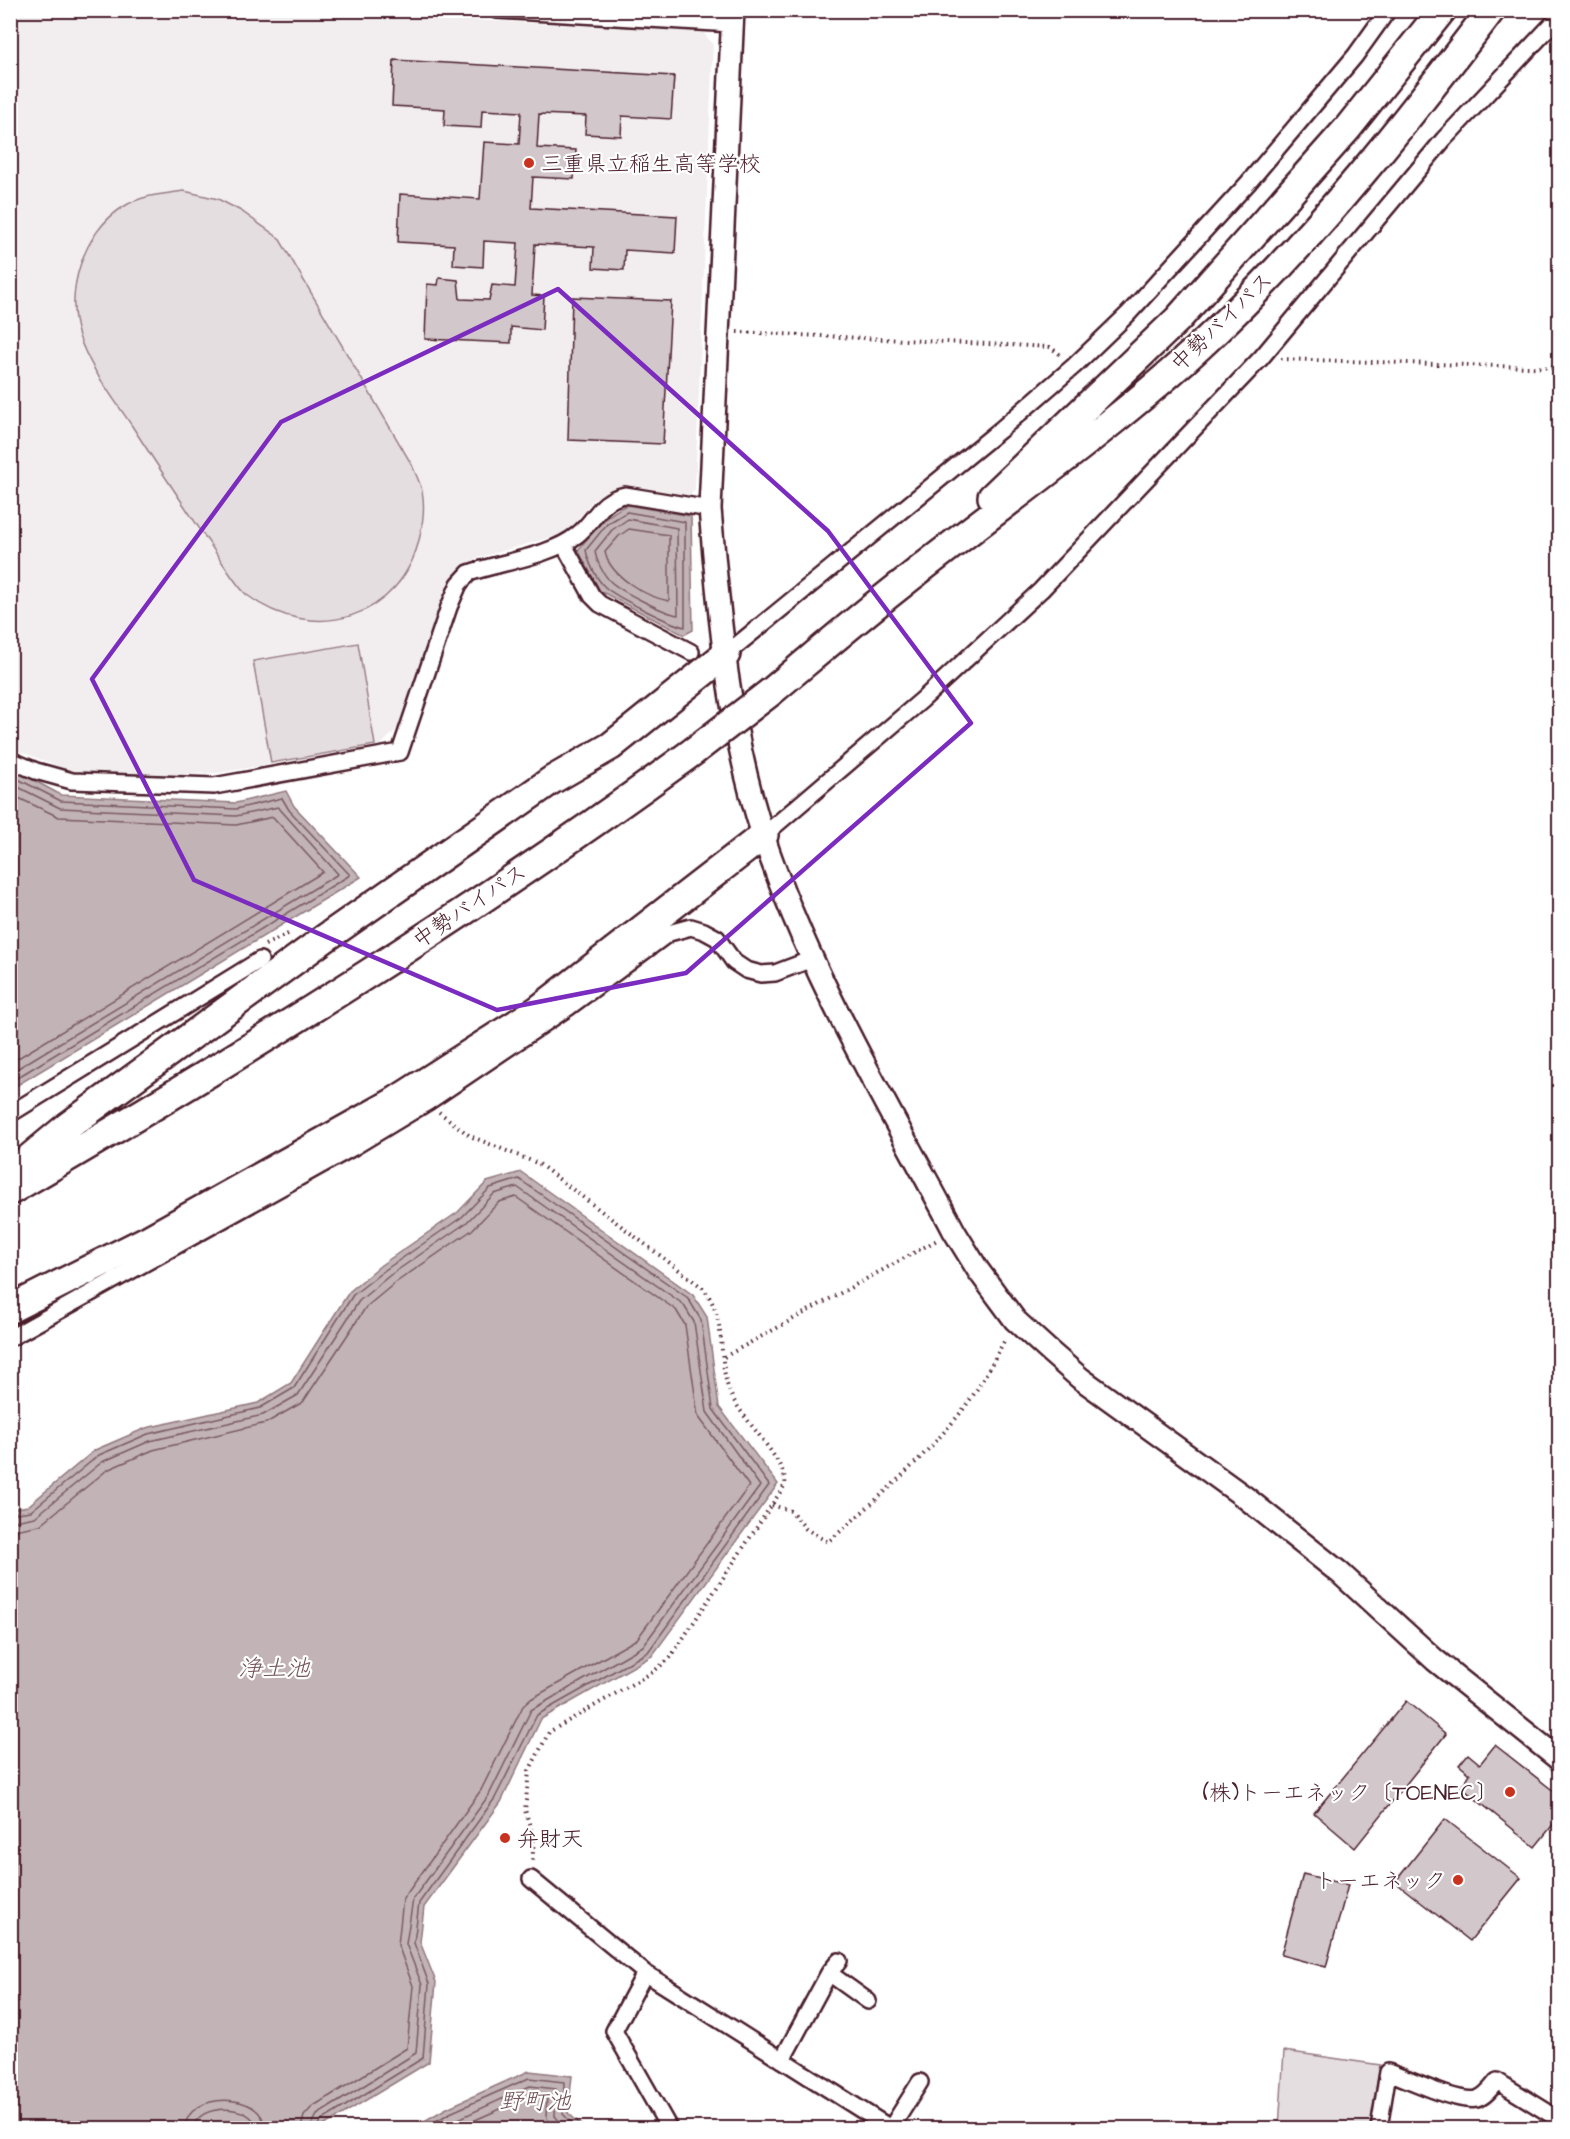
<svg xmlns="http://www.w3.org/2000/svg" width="1570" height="2139" font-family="'Architects Daughter','Klee One',sans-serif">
	<rect width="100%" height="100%" fill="#fff"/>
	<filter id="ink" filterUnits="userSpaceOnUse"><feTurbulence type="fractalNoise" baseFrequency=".0167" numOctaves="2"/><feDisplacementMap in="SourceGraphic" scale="12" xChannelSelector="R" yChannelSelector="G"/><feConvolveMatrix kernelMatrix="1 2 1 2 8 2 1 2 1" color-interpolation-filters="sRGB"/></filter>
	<g filter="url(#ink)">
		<path fill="#f2eeef" d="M176,10L205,13L217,10H284L703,32L713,45L695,490L689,495L628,485L608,490L593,500L567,533L477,558L463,567L450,579L443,595L398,728L380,746L218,773L148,775L68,770L11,748V11Z"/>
		<path fill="#e5dee0" stroke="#987e86" stroke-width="1.5" d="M184,191L218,199L241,211L279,238L412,465C415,473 420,482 422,491C425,505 423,522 420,536C402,619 314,645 247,595C241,590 235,581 230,574C197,525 164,476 132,426C113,397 90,369 79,336C64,293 83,232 123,207C142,195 162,194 184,191Z
			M358,643L375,745L271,763L253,661Z
			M1284,2051L1380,2065L1370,2128H1279Z"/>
		<path fill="#c1b3b6" stroke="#91787e" stroke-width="1.5" d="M627,505L691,516L693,630L684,635L600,591L578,550C593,532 605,514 627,505Z
			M11,768L61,795L236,803L286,791L294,806L361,877L11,1089Z
			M521,1172L693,1295L707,1317L719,1407L778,1484L652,1656L541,1719L501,1802L424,1907L420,1942L436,1982L429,2062L320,2128H274L223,2124L183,2128H11V1509L28,1506L95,1450L146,1428L258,1403L291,1383L349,1292L381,1265L458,1212L487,1182Z
			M529,2071L572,2076L568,2113L585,2128H412L447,2108Z"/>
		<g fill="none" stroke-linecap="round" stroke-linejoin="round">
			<path stroke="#7a5a63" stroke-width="1.5" d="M627,512L685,522V627C672,625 616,597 605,587C596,579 588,561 586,550L607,524Z
				M628,519L677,528L678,615C664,613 620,591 610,581C603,574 596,560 595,551L612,530Z
				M629,529L669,535V601C646,597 610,576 605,552L619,536Z
				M10,775L61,801L236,809L282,798L289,810L350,875L10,1082
				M10,783L60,808L236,816L278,807L338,874L10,1073
				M10,794L59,817L236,825L273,817L323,872L10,1063
				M10,1514L31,1511L99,1455L148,1434L260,1408L294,1388L353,1295L385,1270L462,1217L490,1188L519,1179L688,1298L701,1320L713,1409L769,1485L648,1652L537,1715L495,1798L419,1903L414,1943L429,1984L423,2058L321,2121L318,2128
				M10,1522L35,1517L102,1462L150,1441L263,1415L298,1395L359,1301L389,1276L466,1223L494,1194L517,1187L683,1304L694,1322L707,1412L760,1486L643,1646L531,1710L489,1795L413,1899L406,1944L422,1985L416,2053L317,2115L310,2128
				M10,1531L40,1525L107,1470L153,1450L266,1423L303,1402L366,1307L395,1283L472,1230L499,1202L516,1197L676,1310L685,1325L698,1416L749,1486L637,1639L531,1699L523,1706L481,1790L403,1899L398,1945L413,1986L407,2048L312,2107L304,2116L301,2128
				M185,2128C187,2091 263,2091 265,2128
				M194,2128C196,2103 254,2103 256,2128
				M424,2128L450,2113L529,2078L564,2082L563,2114L576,2128
				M439,2128L530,2086L556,2089L555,2116L565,2128
				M457,2128L532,2095L547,2097L546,2116L552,2128"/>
		</g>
		<path fill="#d2c7cb" stroke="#4a1f2b" stroke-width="1.5" d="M394,60L674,76L671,119L622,116L621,136L585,134L586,116L539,114L537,148L576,150L574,179L533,177L531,208L677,216L675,253L625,250L624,270L593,268L594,247L535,244L532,295L544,296L542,330L511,327V343L425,339L427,284L438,285L439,278L458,280L460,299L489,300L492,285L515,287L518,243L484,241L483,267L453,265L454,245L398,242L400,194L480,199L484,142L519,144L521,112L482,110L481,128L444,126L445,109L392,106Z
			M572,297L671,301L663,444L568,440Z
			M1406,1701L1446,1734L1355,1848L1314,1813Z
			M1495,1745L1560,1796V1816L1535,1847L1461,1787L1470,1774L1459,1765L1468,1754L1480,1764Z
			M1445,1819L1521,1878L1470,1941L1395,1882Z
			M1303,1874L1348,1885L1326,1967L1281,1955Z"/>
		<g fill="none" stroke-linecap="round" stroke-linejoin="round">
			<defs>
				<path id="street" d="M497,10L732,24
					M564,545L592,596L600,604L691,652
					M726,654L1000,430L1074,366L1128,314L1248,183L1355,56L1388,10
					M10,760L36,771L72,781L214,786L400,752L449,607L459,584L469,573C501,562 552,556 577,535C596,520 599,500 625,495L710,509
					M764,835L922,700L1041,590L1261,358L1444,139L1560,16
					M10,1114L260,960
					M10,1338L352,1148L428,1102L569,1007L669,933L691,927L704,931L717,938L734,962L746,970L761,974L775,973L812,959
					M531,1879L645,1973
					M829,1973L839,1961
					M782,2060L829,1973L868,2001
					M669,2128L614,2031L645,1973L890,2128
					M891,2128L920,2082
					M1379,2128L1388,2072C1408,2079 1457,2103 1477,2099C1486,2096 1492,2087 1497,2081L1560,2120"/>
				<path id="secondary" d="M733,10L710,509C719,617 729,731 763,835C809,974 886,1102 954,1231L978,1270L1015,1320L1048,1350L1080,1378L1246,1498L1340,1573L1435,1660L1560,1760"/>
				<path id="highway" d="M992,497L1178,319L1347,129L1442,10
					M772,691C815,655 858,618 903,583C1008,499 1121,423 1218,329C1319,232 1406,122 1491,10
					M10,1174L68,1126L324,939L552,780L611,746L726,654
					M10,1191C244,1055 476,911 694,751
					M10,1309L149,1239L394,1102L538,1010L764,835"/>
			</defs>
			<use href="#street" stroke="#4a1f2b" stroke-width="20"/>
			<use href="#secondary" stroke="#4a1f2b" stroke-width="26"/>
			<use href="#highway" stroke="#4a1f2b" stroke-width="32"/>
			<path stroke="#4a1f2b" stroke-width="4" stroke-dasharray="1.5 4.5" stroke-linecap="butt" d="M737,332L1050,347L1062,356
				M1281,359L1560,368
				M265,945L288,934
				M439,1112L470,1136L539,1164L703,1288C729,1320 716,1362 731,1395C742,1419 789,1464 785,1485L670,1658L653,1672L549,1732L529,1771L525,1810L534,1840L532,1863
				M724,1357L939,1239
				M772,1505L791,1511L806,1529L828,1542C873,1503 919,1463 957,1417C977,1393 991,1365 1006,1338"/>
			<use href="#street" stroke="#fff" stroke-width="15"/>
			<use href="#secondary" stroke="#fff" stroke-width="21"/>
			<use href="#highway" stroke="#fff" stroke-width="27"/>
			<defs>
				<path id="highway-bridge" d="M694,751L772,691"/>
			</defs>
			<use href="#highway-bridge" stroke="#4a1f2b" stroke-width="32" stroke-linecap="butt"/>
			<use href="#highway-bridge" stroke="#fff" stroke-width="27"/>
		</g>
	</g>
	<path fill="none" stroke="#7b2cbf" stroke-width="4.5" stroke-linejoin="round" d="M558,289L828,531L971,723L686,973L497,1010L194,880L92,679L281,422Z"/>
	<g fill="#c8321e" stroke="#fff" stroke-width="2">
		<circle cx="529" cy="163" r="6"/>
		<circle cx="1510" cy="1792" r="6"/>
		<circle cx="505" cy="1838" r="6"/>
		<circle cx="1458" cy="1880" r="6"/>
	</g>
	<g text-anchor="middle" stroke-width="4.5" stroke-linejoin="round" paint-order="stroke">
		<g font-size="22" fill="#4a1f2b" stroke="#fff" text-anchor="start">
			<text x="541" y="171">三重県立稲生高等学校</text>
			<text x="1498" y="1800" text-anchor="end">(株)トーエネック〔TOENEC〕</text>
			<text x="517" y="1846">弁財天</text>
			<text x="1446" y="1888" text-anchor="end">トーエネック</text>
		</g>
		<g font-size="22" fill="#4a1f2b" stroke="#fff">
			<text transform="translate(1221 321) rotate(-44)" y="8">中勢バイパス</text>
			<text transform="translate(469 905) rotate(-34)" y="8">中勢バイパス</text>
		</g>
		<g font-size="24" font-style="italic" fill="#74535c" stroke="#fff">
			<text x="274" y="1676">浄土池</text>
			<text x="535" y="2109">野町池</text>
		</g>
	</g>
	<rect width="1570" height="2139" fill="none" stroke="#fff" stroke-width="36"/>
	<rect x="18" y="18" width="1534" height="2103" fill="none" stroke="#4a1f2b" stroke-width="2" filter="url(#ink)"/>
</svg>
